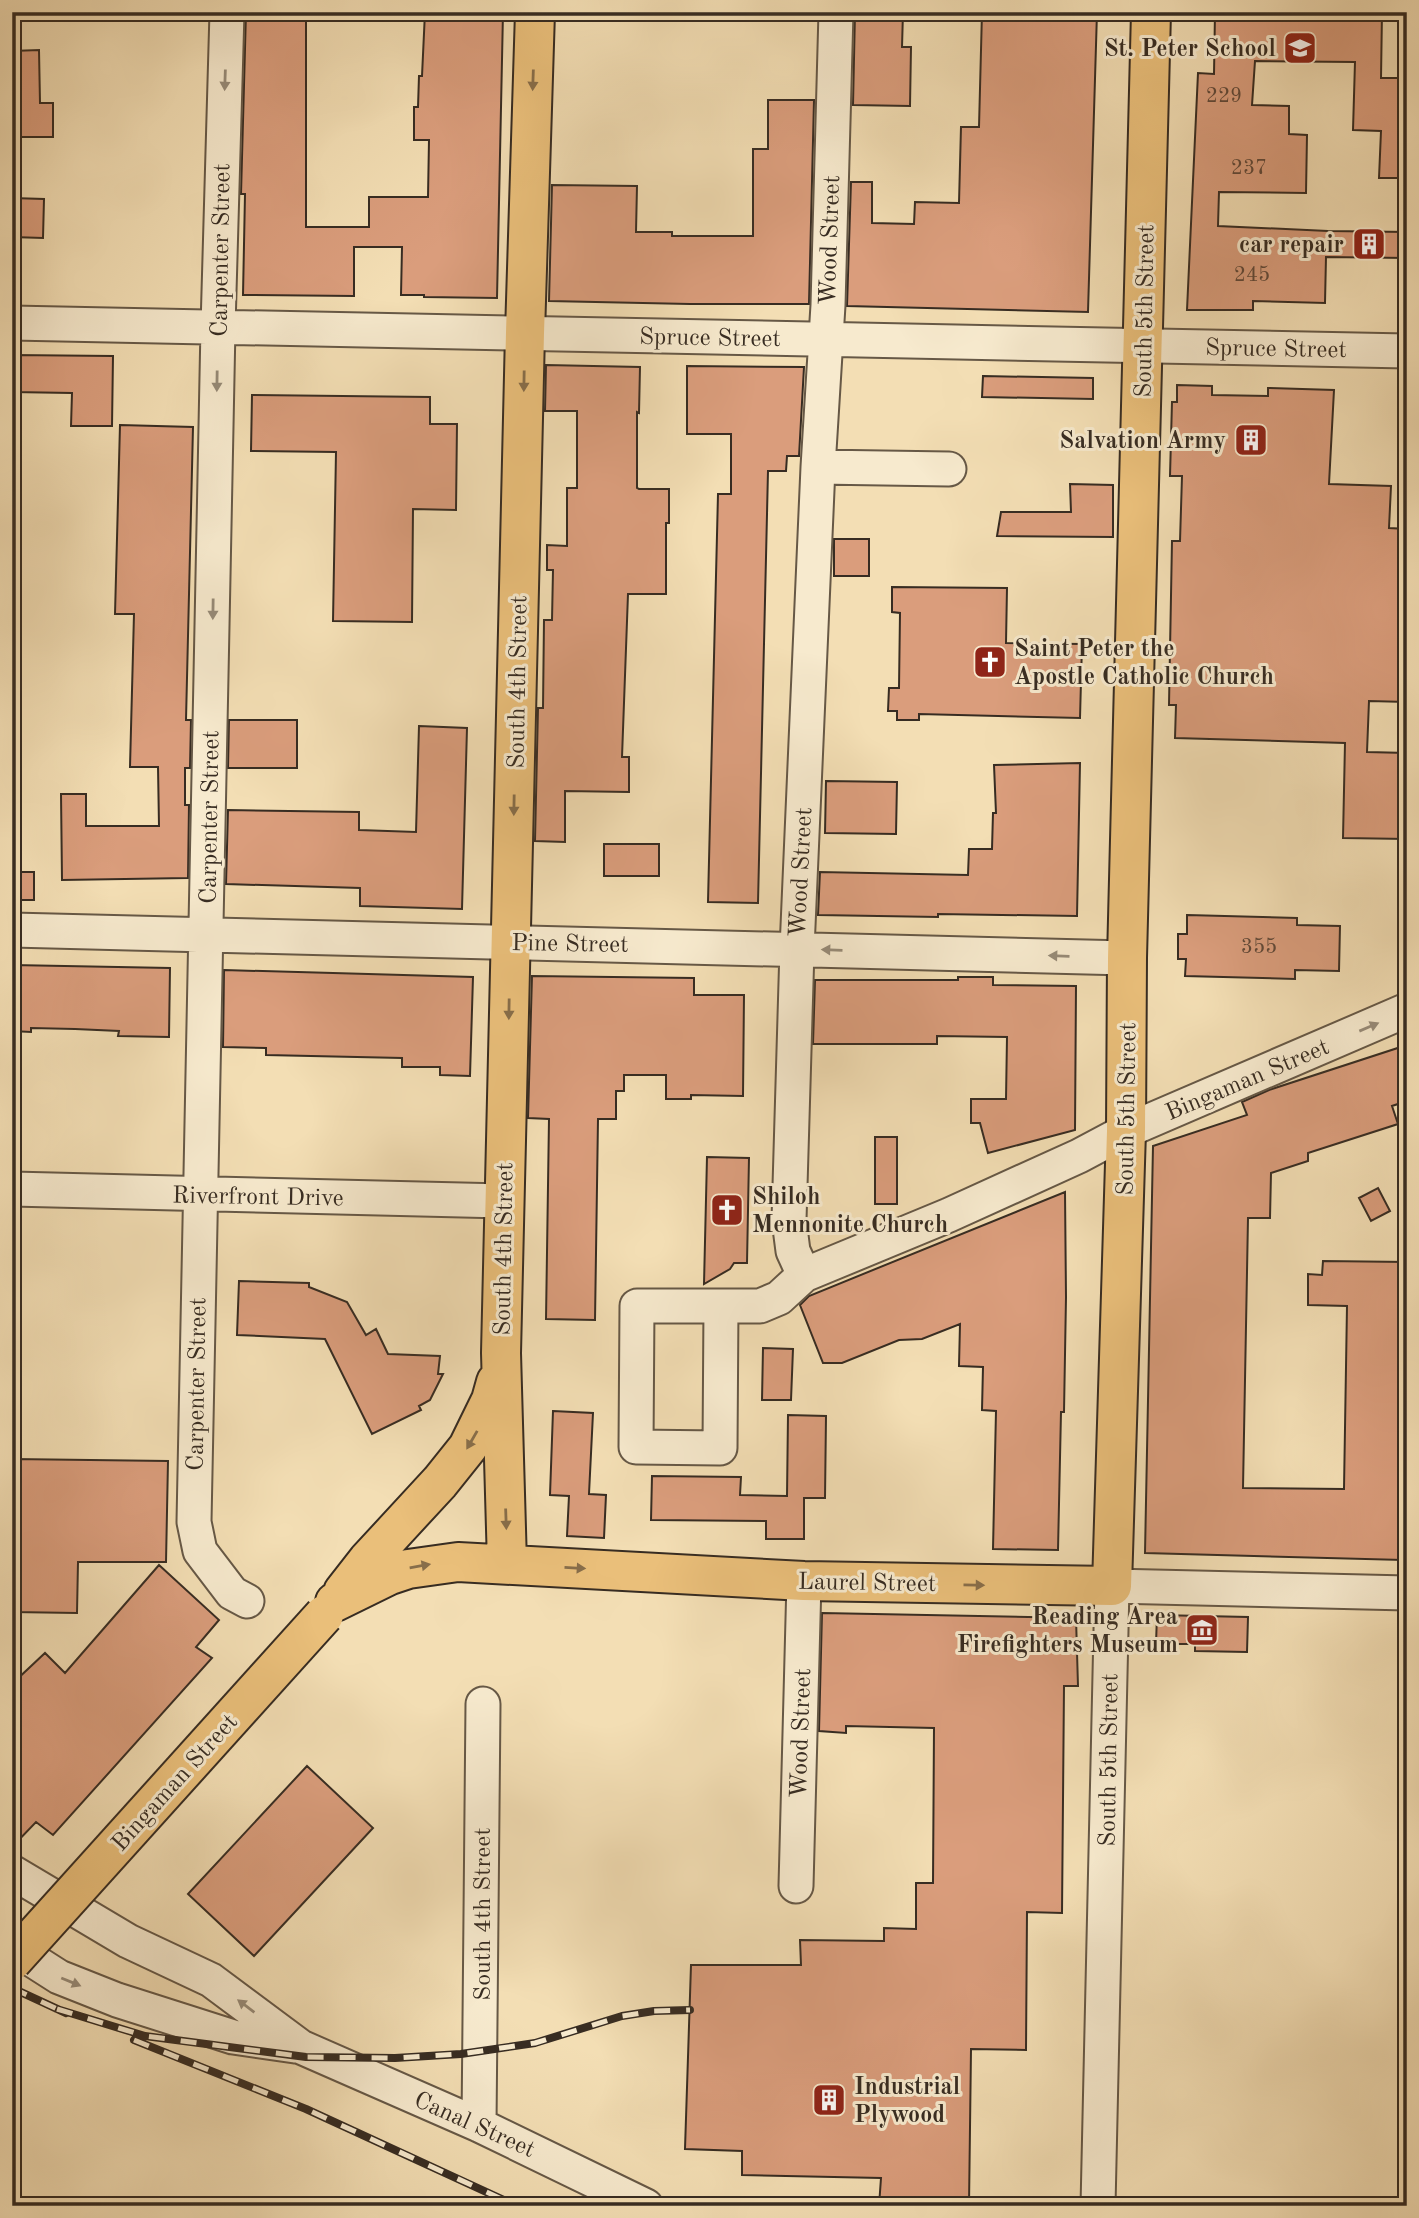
<svg xmlns="http://www.w3.org/2000/svg" width="1419" height="2218" font-family="'Old Standard TT',serif">
	<rect width="100%" height="100%" fill="#f3deb4"/>
	<filter id="stains"><feTurbulence type="fractalNoise" baseFrequency=".00286" numOctaves="4"/><feColorMatrix values="0 0 0 0 .2 0 0 0 0 .09 0 0 0 0 .02 0 0 0 .5 -.17"/></filter>
	<radialGradient id="worn" r=".72"><stop offset=".6" stop-color="#630" stop-opacity="0"/><stop offset="1" stop-color="#630" stop-opacity=".3"/></radialGradient>
	<path fill="#da9d7c" stroke="#372c22" stroke-width="2" d="M246,12H306V227H369V197H428L429,140H414V107H418L419,76H422L425,12H503L497,298L424,297V295H401L402,247H354V296L243,295L245,194H241Z
		M855,12H903L902,47H911L910,106L853,105Z
		M982,12H1097L1088,312L847,306L851,182H872V223L914,224L915,202L959,203L961,127H979Z
		M1215,12H1382L1381,78H1407V178H1379L1381,131L1353,130L1355,62L1255,61L1252,105L1289,106V134L1307,135L1306,193L1219,192L1218,226L1328,231L1407,232V258L1326,257L1325,303L1253,301V310H1187L1198,73L1214,74Z
		M39,50L40,103H53V137H12V51Z
		M768,100H814L809,304H690L549,301L552,185L637,186L636,232H672V236H753V149H768Z
		M12,198L44,199L43,238L12,237Z
		M12,355L113,356L112,426H71L72,393L12,392Z
		M546,365L640,367L639,413L637,412V488L639,489H669V523H666V594H628L622,757H629V792L565,791V842L535,841L538,708H543L544,620H552L553,570H547V545L567,546V488H577V411H545Z
		M687,366L804,367L799,456H787L786,471H768L758,903L708,902L718,494H731V434H687Z
		M983,376L1093,378V399L982,397Z
		M1177,385L1212,386V395L1268,396V388L1334,390L1329,484L1391,486L1389,528L1407,529V702L1369,701L1367,752L1407,753V839L1343,838L1345,743L1175,738L1176,705H1169L1172,541H1180L1182,476H1170L1172,402H1177Z
		M252,395L430,397V424H457L456,510L413,509L412,622L333,621L336,452L251,451Z
		M120,425L193,427L186,720H191L190,768H185V805H189L188,878L62,880L61,794H86V826H159L158,767H130L134,614H115Z
		M1070,484L1113,485V537L997,536L1001,512H1071Z
		M834,539H869V576H834Z
		M892,587L1007,588L1006,643L1082,644L1080,718L919,714V720H897V711H888L889,688H899L900,613L892,612Z
		M229,720H297V768H228Z
		M419,726L467,728L462,909L360,906V888L226,884L228,810L359,812V830L416,832Z
		M1080,763L1077,916L938,914V917L818,915L820,872L968,875L969,849H992L993,813H996L994,765Z
		M826,781L897,782L896,834L825,833Z
		M604,844H659V876H604Z
		M12,872H34V900H12Z
		M1187,915L1297,918V925L1340,926L1339,971L1295,970V979L1185,976L1186,959H1178V934H1187Z
		M12,965L170,968L169,1037L118,1036L119,1031L75,1029L31,1028V1032L12,1031Z
		M224,970L473,977L470,1076L440,1075V1067H402V1058L266,1055V1048L223,1047Z
		M532,976L694,978V995H744L743,1096L691,1095V1099H666V1075H624V1091H616V1119H598L595,1320L546,1319L549,1119L528,1118Z
		M958,977H993V985L1076,986L1075,1130L988,1153L980,1123H971V1099H1006L1007,1037L937,1036V1044H813L815,980H958Z
		M1407,1045V1101L1392,1106L1398,1124L1308,1153V1161L1271,1173L1270,1218H1248L1243,1488L1344,1489L1347,1306L1308,1305V1274L1322,1275L1323,1261L1407,1262L1403,1560L1145,1553L1153,1146L1247,1115L1242,1102L1269,1090Z
		M875,1137H897V1204H875Z
		M707,1157L749,1158L747,1263H734L730,1269L704,1284Z
		M1378,1188L1390,1211L1371,1221L1359,1198Z
		M1065,1192L1066,1297L1064,1412H1061L1058,1550L993,1549L996,1411L982,1410L983,1367L959,1366L960,1324L922,1339L899,1340L842,1363H823L800,1305L809,1296Z
		M239,1281L309,1283V1287L347,1302L366,1335L376,1329L388,1354L440,1356L438,1374H443L430,1400L419,1406L421,1410L372,1434L325,1339L237,1335Z
		M763,1348L793,1349L791,1400H762Z
		M553,1411L593,1413L589,1494L606,1495L604,1538L567,1536L569,1496L550,1495Z
		M788,1415L826,1416L825,1498H804V1539H766V1521L651,1520L652,1476L741,1477L740,1495L787,1496Z
		M12,1459L168,1461L166,1562H78L77,1613L12,1612Z
		M159,1565L219,1620L196,1647L212,1658L53,1835L36,1822L12,1847V1684L45,1653L65,1673Z
		M822,1613L1076,1618L1078,1686H1064L1062,1913L1027,1912L1026,2050L971,2049L969,2206H879L881,2178L742,2175V2151L685,2149L691,1965H801L800,1940L884,1941V1928L916,1929V1883H933L934,1728L846,1726V1733L819,1731Z
		M1157,1615L1248,1617L1247,1652L1195,1651V1644H1156Z
		M307,1766L373,1828L254,1956L188,1894Z"/>
	<g fill="none" stroke-linecap="round" stroke-linejoin="round">
		<defs>
			<path id="minor" d="M227,12L218,327L194,1522L200,1551L232,1593L247,1601
				M12,323L1407,351
				M818,467L949,469
				M12,930L1127,958
				M12,1189L504,1201
				M804,1275L793,1251L789,1220L797,949L818,467L828,305L836,12
				M721,1306L720,1448L636,1447L637,1306H760L779,1298L804,1275L949,1215L1079,1156L1126,1131L1407,1010
				M12,1872L128,1941L211,1980L301,2047L479,2125L646,2206
				M796,1886L804,1581
				M12,1947L59,1977L117,2000L233,2037L295,2046
				M479,2125L483,1704
				M1098,2206L1112,1586L1407,1593"/>
			<path id="major" d="M507,1564L501,1353L525,333L535,12
				M343,1592L368,1560L440,1482L468,1447L491,1400L496,1382
				M335,1602L390,1575L408,1569L458,1562L804,1581L1112,1586L1126,1131L1127,958L1151,12"/>
		</defs>
		<use href="#minor" stroke="#665846" stroke-width="37"/>
		<use href="#major" stroke="#372c22" stroke-width="42"/>
		<use href="#minor" stroke="#f7eace" stroke-width="33"/>
		<use href="#major" stroke="#eabf7a" stroke-width="38"/>
		<defs>
			<path id="rail" d="M12,1988L66,2013
				M57,2009L145,2036L306,2057L395,2058L461,2054L535,2043L622,2016L654,2011L690,2010
				M134,2040L306,2109L517,2206"/>
		</defs>
		<use href="#rail" stroke="#372c22" stroke-width="8"/>
		<use href="#rail" stroke="#f7eace" stroke-width="5" stroke-dasharray="16" stroke-linecap="butt"/>
		<defs>
			<path id="major-bridge" d="M12,1961L324,1615"/>
		</defs>
		<use href="#major-bridge" stroke="#372c22" stroke-width="42" stroke-linecap="butt"/>
		<use href="#major-bridge" stroke="#eabf7a" stroke-width="38"/>
	</g>
	<defs><path id="oneway-solid" d="M-6-.8H1V-3.2L6.5 0L1 3.2V.8H-6Z" transform="scale(1.75)"/></defs>
	<g fill="#978b78">
		<use href="#oneway-solid" transform="translate(225 80) rotate(92)"/>
		<use href="#oneway-solid" transform="translate(217 381) rotate(91)"/>
		<use href="#oneway-solid" transform="translate(213 609) rotate(91)"/>
		<use href="#oneway-solid" transform="translate(832 950) rotate(-178)"/>
		<use href="#oneway-solid" transform="translate(1059 956) rotate(-178)"/>
		<use href="#oneway-solid" transform="translate(1369 1027) rotate(-23)"/>
		<use href="#oneway-solid" transform="translate(71 1982) rotate(22)"/>
		<use href="#oneway-solid" transform="translate(246 2006) rotate(-143)"/>
	</g>
	<g fill="#886e4a">
		<use href="#oneway-solid" transform="translate(533 80) rotate(92)"/>
		<use href="#oneway-solid" transform="translate(524 381) rotate(91)"/>
		<use href="#oneway-solid" transform="translate(514 805) rotate(91)"/>
		<use href="#oneway-solid" transform="translate(509 1009) rotate(91)"/>
		<use href="#oneway-solid" transform="translate(472 1440) rotate(120)"/>
		<use href="#oneway-solid" transform="translate(506 1519) rotate(88)"/>
		<use href="#oneway-solid" transform="translate(420 1566) rotate(-10)"/>
		<use href="#oneway-solid" transform="translate(575 1568) rotate(3)"/>
		<use href="#oneway-solid" transform="translate(974 1585) rotate(1)"/>
	</g>
	<defs>
		<symbol id="school-square" viewBox="-11 -11 22 22"><rect x="-9" y="-9" width="18" height="18" rx="4" fill="#8f2418" stroke="#f7eace"/><path d="M0-5L7-2L0 1L-7-2ZM-4 1L0 2.5L4 1V4Q0 6-4 4Z" fill="#fff"/></symbol>
		<symbol id="building-square" viewBox="-11 -11 22 22"><rect x="-9" y="-9" width="18" height="18" rx="4" fill="#8f2418" stroke="#f7eace"/><path d="M-4-6H4V6H1V3H-1V6H-4ZM-2.5-4.3h1.7v1.8h-1.7ZM.8-4.3h1.7v1.8H.8ZM-2.5-1h1.7V.8h-1.7ZM.8-1h1.7V.8H.8Z" fill="#fff"/></symbol>
		<symbol id="church-square" viewBox="-11 -11 22 22"><rect x="-9" y="-9" width="18" height="18" rx="4" fill="#8f2418" stroke="#f7eace"/><path d="M-1.2-6h2.4v3.5h3.3v2.4h-3.3V6h-2.4V-.1h-3.3v-2.4h3.3Z" fill="#fff"/></symbol>
		<symbol id="museum-square" viewBox="-11 -11 22 22"><rect x="-9" y="-9" width="18" height="18" rx="4" fill="#8f2418" stroke="#f7eace"/><path d="M0-6L6-3V-2H-6V-3ZM-5-1h2V3h-2ZM-1-1h2V3h-2ZM3-1h2V3H3ZM-6 4H6V6H-6Z" fill="#fff"/></symbol>
	</defs>
	<g fill-rule="evenodd">
		<use href="#school-square" x="1281" y="29" width="38" height="38"/>
		<use href="#building-square" x="1350" y="225" width="38" height="38"/>
		<use href="#building-square" x="1232" y="421" width="38" height="38"/>
		<use href="#church-square" x="971" y="643" width="38" height="38"/>
		<use href="#church-square" x="708" y="1191" width="38" height="38"/>
		<use href="#museum-square" x="1183" y="1611" width="38" height="38"/>
		<use href="#building-square" x="810" y="2081" width="38" height="38"/>
	</g>
	<g text-anchor="middle" stroke-width="6" stroke-linejoin="round" paint-order="stroke">
		<g font-size="21" fill="#604838">
			<text x="1224" y="102">229</text>
			<text x="1249" y="174">237</text>
			<text x="1252" y="281">245</text>
			<text x="1259" y="953">355</text>
		</g>
		<g font-size="24" font-weight="bold" fill="#372c22" stroke="#f7eace" text-anchor="end">
			<text x="1276" y="56">St. Peter School</text>
			<text x="1344" y="252">car repair</text>
			<text x="1226" y="448">Salvation Army</text>
			<text x="1014" y="656" text-anchor="start">Saint Peter the<tspan x="1014" dy="28">Apostle Catholic Church</tspan></text>
			<text x="752" y="1204" text-anchor="start">Shiloh<tspan x="752" dy="28">Mennonite Church</tspan></text>
			<text x="1178" y="1624">Reading Area<tspan x="1178" dy="28">Firefighters Museum</tspan></text>
			<text x="854" y="2094" text-anchor="start">Industrial<tspan x="854" dy="28">Plywood</tspan></text>
		</g>
		<g font-size="24" fill="#372c22" stroke="#f7eace">
			<text transform="translate(829 240) rotate(-88)" y="8">Wood Street</text>
			<text transform="translate(220 250) rotate(-89)" y="8">Carpenter Street</text>
			<text transform="translate(1144 311) rotate(-89)" y="8">South 5th Street</text>
			<text transform="translate(710 337) rotate(1)" y="8">Spruce Street</text>
			<text transform="translate(1276 348) rotate(1)" y="8">Spruce Street</text>
			<text transform="translate(517 682) rotate(-89)" y="8">South 4th Street</text>
			<text transform="translate(209 817) rotate(-89)" y="8">Carpenter Street</text>
			<text transform="translate(800 872) rotate(-87)" y="8">Wood Street</text>
			<text transform="translate(570 943) rotate(1)" y="8">Pine Street</text>
			<text transform="translate(1247 1079) rotate(-23)" y="8">Bingaman Street</text>
			<text transform="translate(1126 1109) rotate(-89)" y="8">South 5th Street</text>
			<text transform="translate(258 1196) rotate(1)" y="8">Riverfront Drive</text>
			<text transform="translate(503 1249) rotate(-89)" y="8">South 4th Street</text>
			<text transform="translate(196 1384) rotate(-89)" y="8">Carpenter Street</text>
			<text transform="translate(867 1582) rotate(1)" y="8">Laurel Street</text>
			<text transform="translate(800 1733) rotate(-88)" y="8">Wood Street</text>
			<text transform="translate(1108 1760) rotate(-89)" y="8">South 5th Street</text>
			<text transform="translate(174 1782) rotate(-48)" y="8">Bingaman Street</text>
			<text transform="translate(482 1914) rotate(-90)" y="8">South 4th Street</text>
			<text transform="translate(475 2124) rotate(24)" y="8">Canal Street</text>
		</g>
	</g>
	<rect width="1419" height="2218" fill="none" stroke="#f3deb4" stroke-width="42"/>
	<rect x="14" y="14" width="1391" height="2190" fill="none" stroke="#372c22" stroke-width="3.5"/>
	<rect x="21" y="21" width="1377" height="2176" fill="none" stroke="#372c22" stroke-width="2"/>
	<rect width="100%" height="100%" filter="url(#stains)"/>
	<rect width="100%" height="100%" fill="url(#worn)"/>
</svg>
